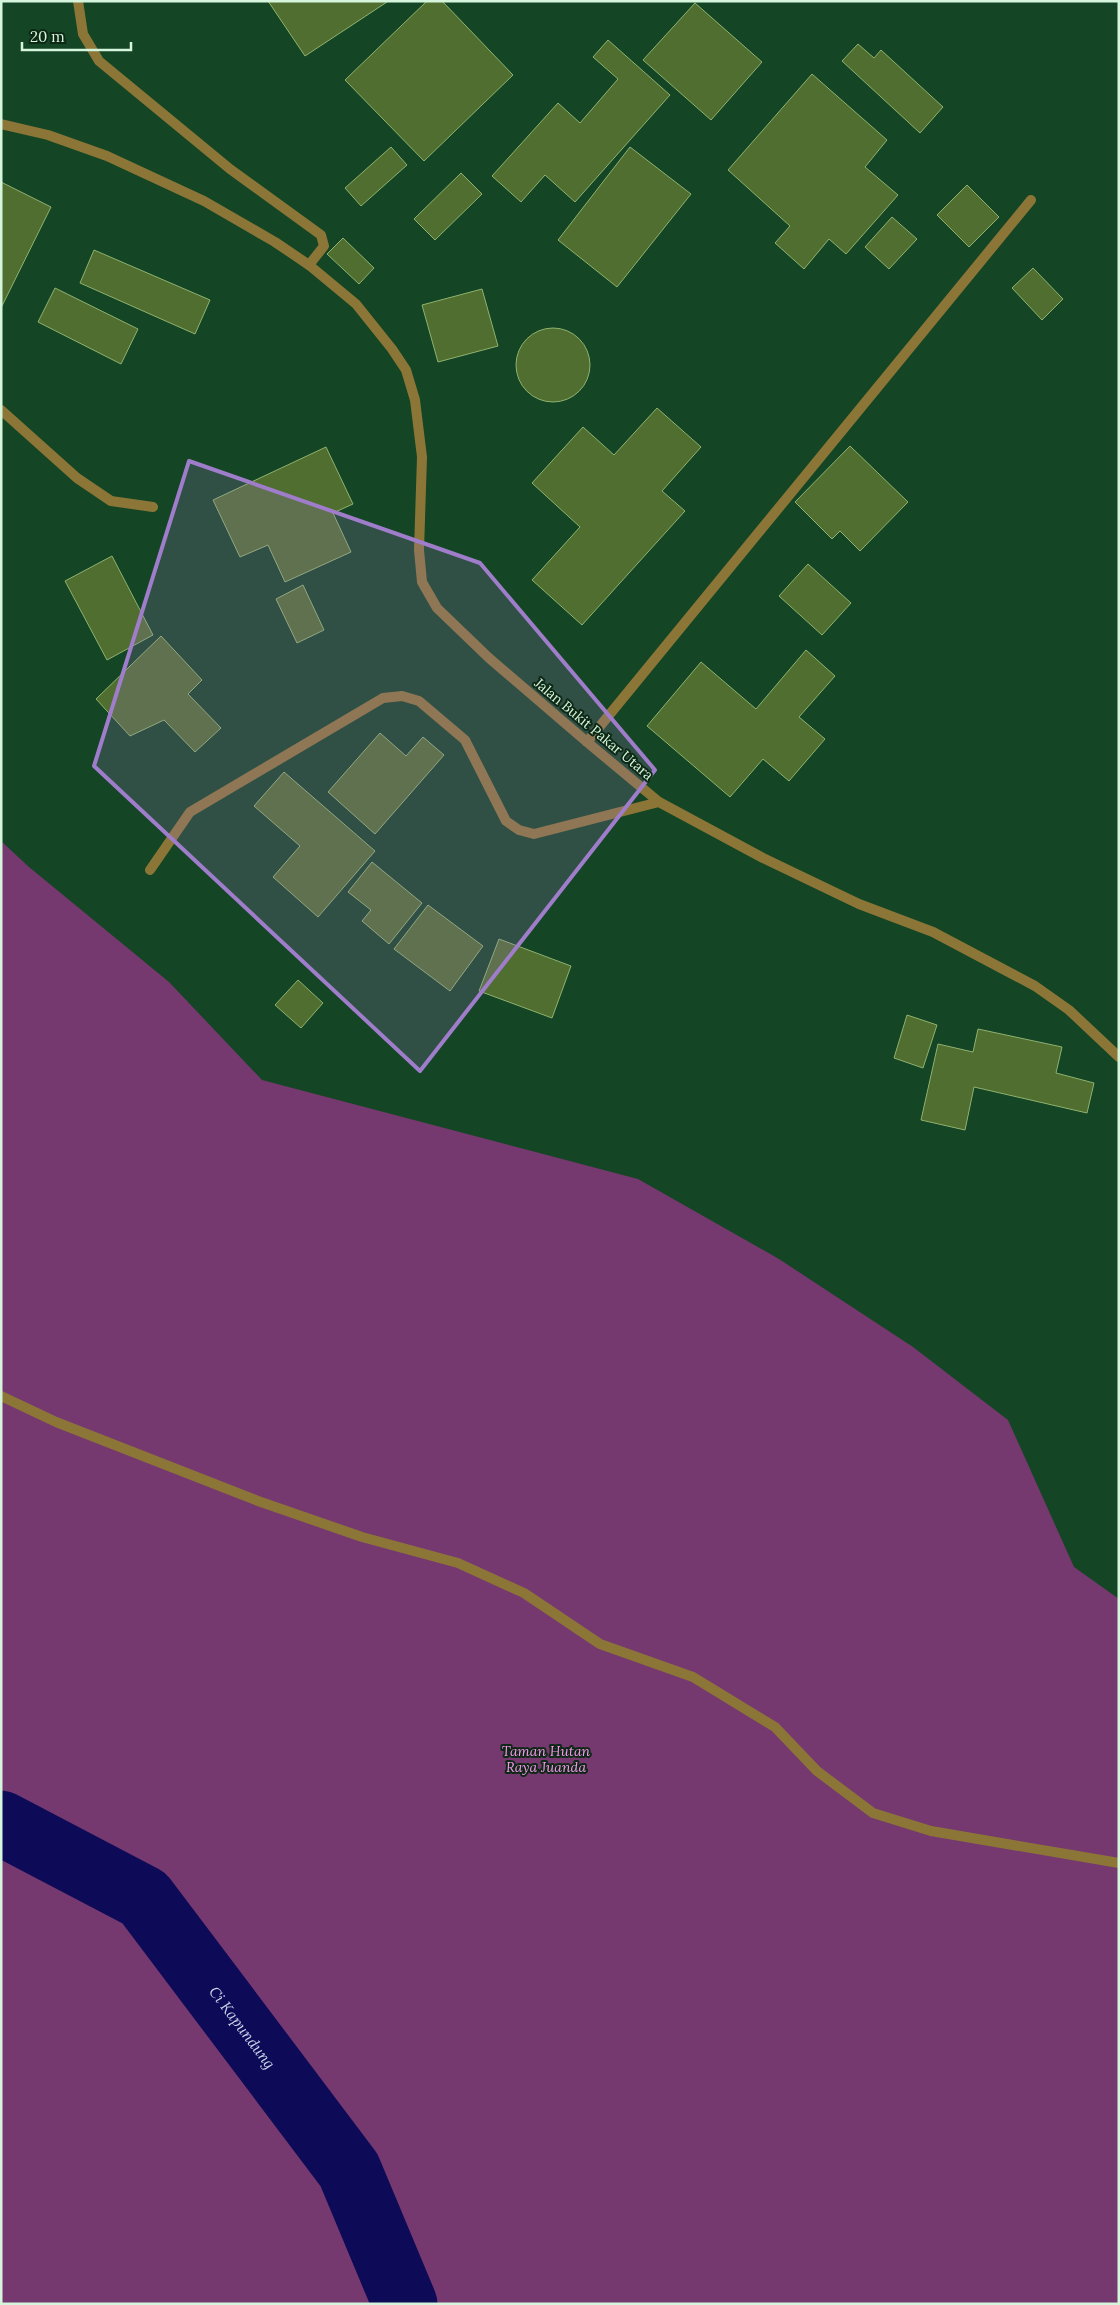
<svg xmlns="http://www.w3.org/2000/svg" width="1120" height="2305" font-family="Lora,serif">
	<rect width="100%" height="100%" fill="#144524"/>
	<path fill="#75396f" d="M1,841L29,867L169,982L262,1080L638,1179L779,1259L913,1347L1008,1420L1074,1567L1119,1599V2304H1Z"/>
	<g fill="none" stroke-linecap="round" stroke-linejoin="round">
		<path stroke="#0d0b58" stroke-width="65" id="s1" d="M1,1823L144,1898L349,2170L405,2304"/>
	</g>
	<path fill="#4f6e2f" stroke="#8fb270" d="M268,1H387V2L305,56Z
		M427,1H442L513,75L424,161L345,80Z
		M695,3L762,62L711,120L643,60Z
		M608,40L670,95L575,202L545,175L521,202L492,176L558,103L580,123L618,79L593,57Z
		M858,44L874,58L881,50L943,107L920,133L842,61Z
		M812,74L887,140L865,167L898,195L846,254L829,239L804,269L775,243L790,226L728,170Z
		M391,147L407,165L361,206L345,188Z
		M630,147L691,194L617,287L558,240Z
		M461,173L482,194L435,240L414,219Z
		M1,182L51,207L1,308Z
		M967,185L999,217L969,247L937,215Z
		M892,217L917,239L889,269L865,247Z
		M343,238L374,268L359,284L327,254Z
		M94,250L210,300L195,334L80,283Z
		M1033,268L1063,299L1042,320L1012,288Z
		M55,288L138,329L121,364L38,322Z
		M482,289L498,346L438,362L422,305Z
		M516 365a37 37 0 1 1 74 0a37 37 0 1 1-74 0Z
		M657,408L701,447L662,491L685,511L582,625L532,580L580,527L532,483L583,427L614,455Z
		M850,446L908,502L860,551L840,531L832,539L795,502Z
		M326,447L353,504L333,513L351,552L285,582L268,545L240,557L213,500Z
		M112,556L153,635L107,660L65,581Z
		M808,564L851,603L822,635L779,596Z
		M303,585L324,630L297,643L276,599Z
		M161,636L202,680L188,694L221,728L195,752L164,720L130,736L96,699Z
		M806,650L835,676L799,717L825,739L789,781L763,759L730,797L647,726L701,662L756,709Z
		M380,733L406,756L423,737L444,755L375,834L328,792Z
		M284,772L375,851L318,917L273,877L300,846L254,806Z
		M372,862L422,903L389,944L362,921L371,910L348,892Z
		M428,905L483,946L450,991L394,949Z
		M499,939L571,966L552,1018L479,991Z
		M298,980L323,1003L301,1028L275,1005Z
		M907,1015L937,1025L923,1068L894,1058Z
		M978,1029L1062,1047L1056,1073L1094,1083L1087,1113L974,1087L965,1130L921,1120L938,1044L973,1052Z"/>
	<g fill="none" stroke-linecap="round" stroke-linejoin="round">
		<path stroke="#8b7638" stroke-width="10" d="M78,1L83,34L99,61L230,169L321,235L324,246L309,265
			M587,742L1031,200
			M150,870L190,812L383,698L402,696L419,701L465,740L506,821L519,830L534,834L659,802
			M1,1396L56,1422L258,1501L362,1537L458,1563L524,1593L600,1644L693,1677L775,1727L817,1771L873,1813L931,1831L1119,1863"/>
		<path stroke="#8b7638" stroke-width="10" d="M1,124L48,135L107,156L204,201L275,242L309,265L356,304L392,349L406,370L415,400L422,457L419,550L422,582L437,608L489,658L587,742L659,802L763,858L859,904L933,932L1035,986L1069,1010L1119,1057
			M1,410L77,478L111,501L153,507"/>
	</g>
	<path fill="#9f7dcb" fill-opacity="0.2" stroke="#9f7dcb" stroke-width="4" stroke-linejoin="round" d="M189,461L480,563L655,770L420,1071L94,766Z"/>
	<g text-anchor="middle" stroke-width="4" stroke-linejoin="round" paint-order="stroke">
		<g font-size="14" fill="#d5f6dc" stroke="#0d2815">
			<text transform="translate(594 729) rotate(40)" y="5">Jalan Bukit Pakar Utara</text>
		</g>
		<g font-size="14" font-style="italic" fill="#fa97ef" stroke="#0d2815">
			<text x="546" y="1756">Taman Hutan<tspan x="546" dy="16">Raya Juanda</tspan></text>
		</g>
		<g font-size="15" font-style="italic" fill="#cdd5eb" stroke="#0d2815">
			<text dy="5" stroke="none"><textPath href="#s1" startOffset="324">Ci Kapundung</textPath></text>
		</g>
	</g>
	<rect width="1120" height="2305" fill="none" stroke="#d5f6dc" stroke-width="5"/>
	<path d="M22 42v8h109v-8" fill="none" stroke="#d5f6dc" stroke-width="2.5"/>
	<text x="30" y="42" font-size="15" fill="#d5f6dc" stroke="#0d2815" stroke-width="4" paint-order="stroke">20 m</text>
</svg>
